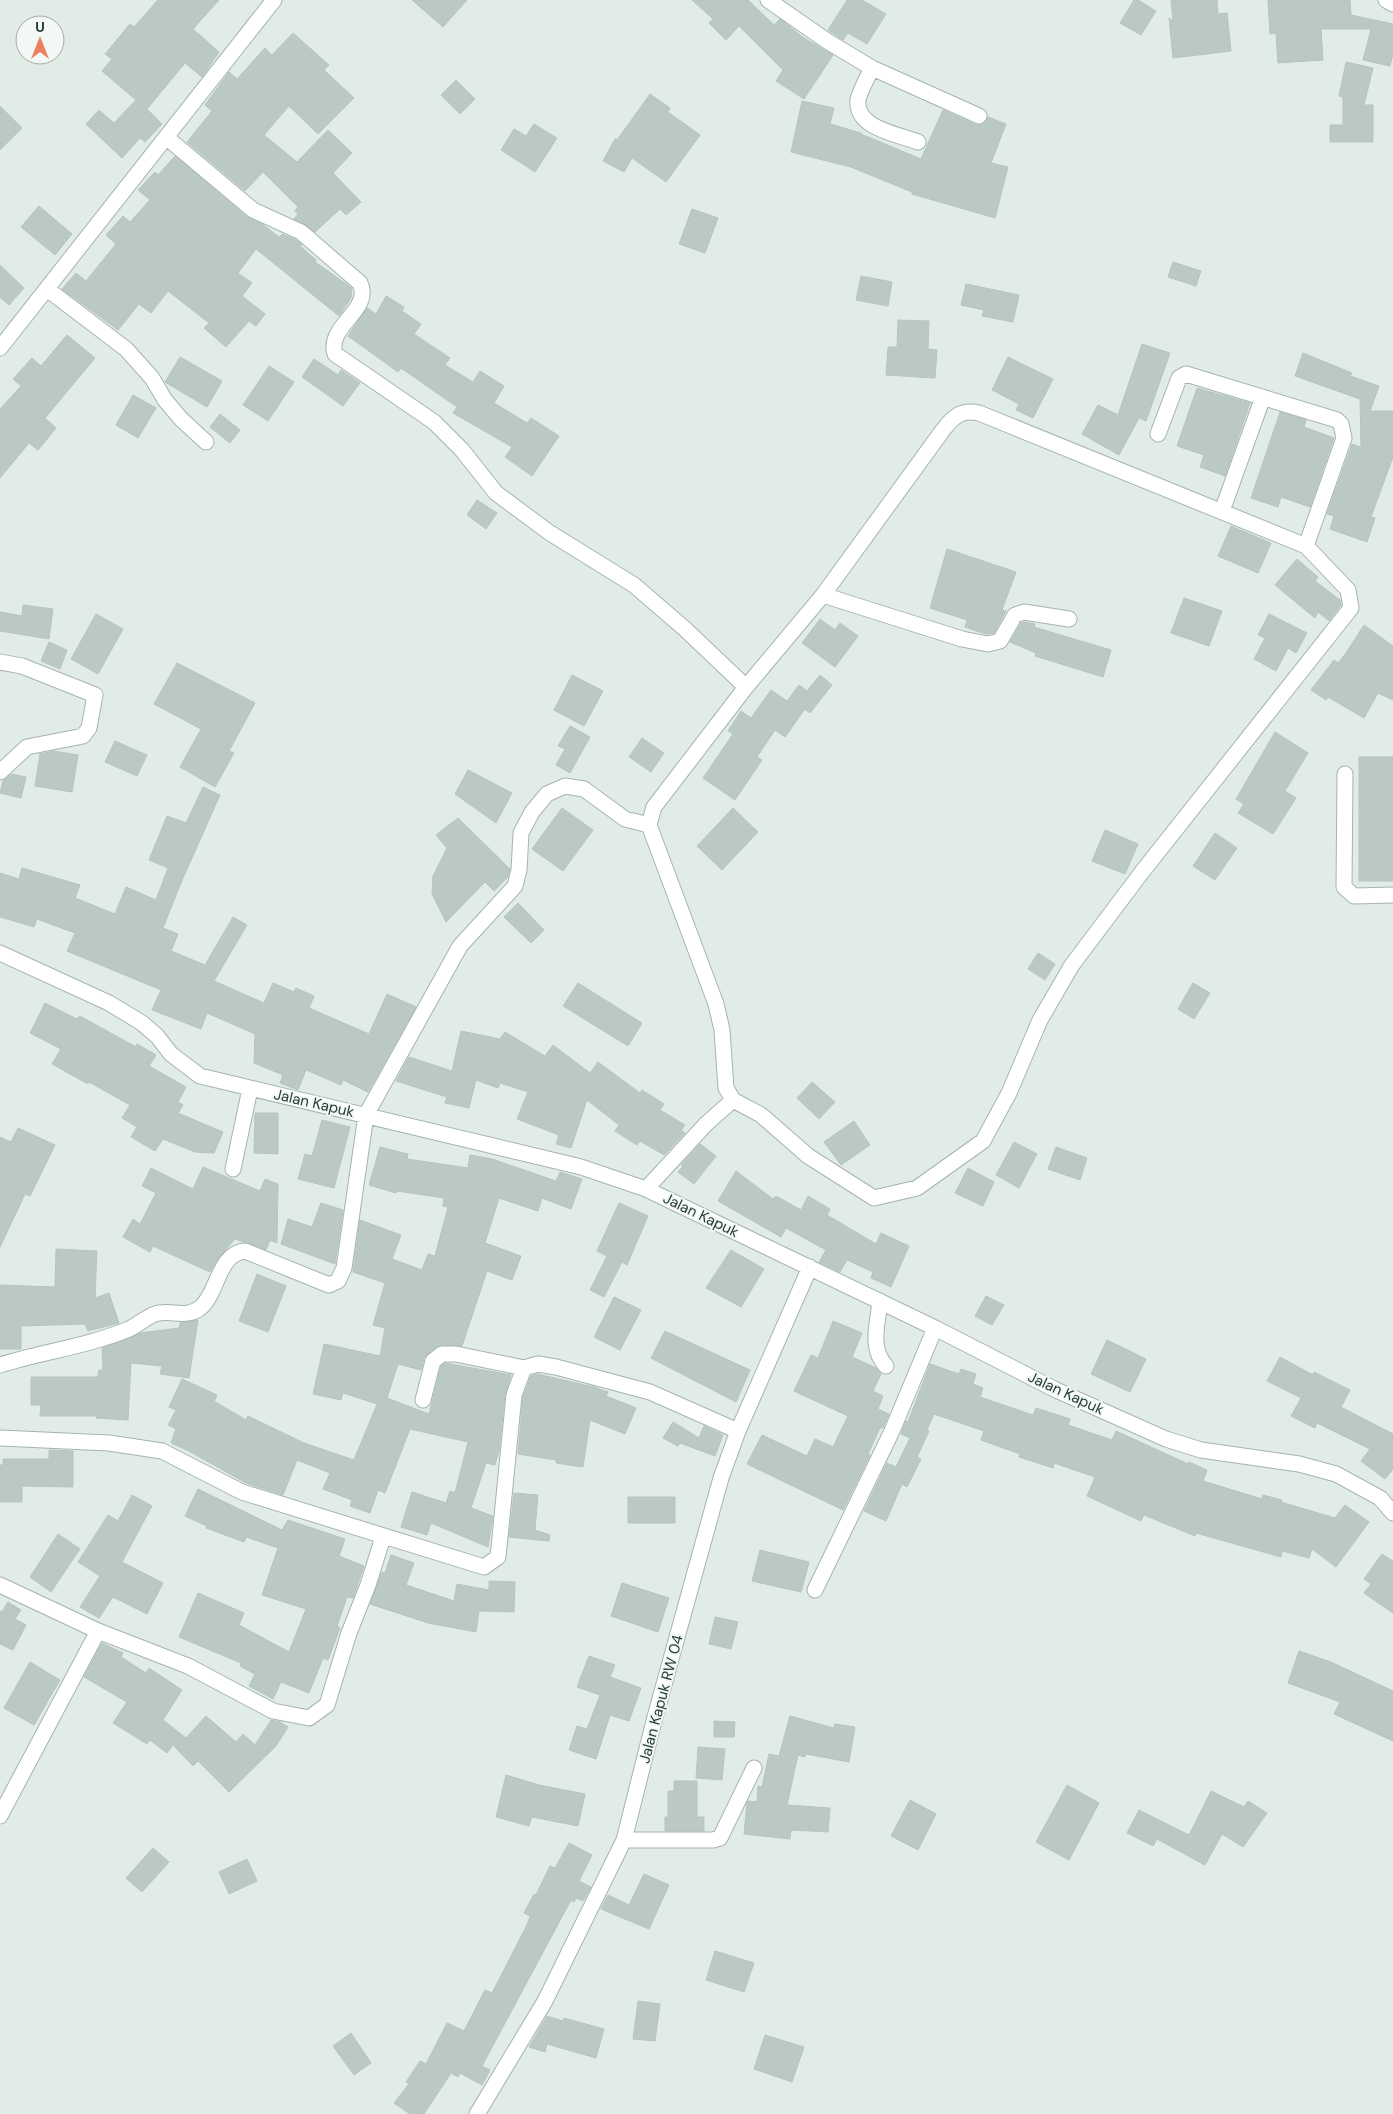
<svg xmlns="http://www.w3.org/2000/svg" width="1393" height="2114" font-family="'DM Sans',sans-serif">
	<rect width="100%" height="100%" fill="#e2ece7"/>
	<path fill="#bbc9c3" stroke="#b5c5be" d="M158,0H219L193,29L219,52L202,77L185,63L147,109L162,124L145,142L140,138L122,158L86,124L99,110L114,123L136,100L102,71L112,59L105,54L130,24L134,27Z
		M412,0H467L443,27Z
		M692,0H748L774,25L780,19L804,38L833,55L804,99L776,81L783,70L739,26L726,40L709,23L713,19Z
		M847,0H862L886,14L867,44L848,33L843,40L828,30Z
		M1134,0H1138L1156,11L1141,35L1120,23Z
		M1171,0H1217L1218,14L1227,13L1231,51L1173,58L1169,18L1173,21Z
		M1268,0H1350L1351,15L1393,24V54L1390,66L1363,60L1371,29H1321L1323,60L1278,63L1276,33L1270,34Z
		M293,33L329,65L324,70L354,98L318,134L289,106L264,135L297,162L328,130L352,153L333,173L361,202L346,215L340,209L315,232L294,219L298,214L295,211L298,207L263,172L245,191L187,142L212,111L205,105L229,72L237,79L265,48L272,55Z
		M1346,62L1373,68L1364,105H1373V142H1330V125H1343V97L1339,96Z
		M456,80L475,99L460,114L441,95Z
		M650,94L670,108L668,112L700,135L666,182L632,158L624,172L603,161L615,139L617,140Z
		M802,101L834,108L830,124L861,133V134L921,159L943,110L976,125L984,124L988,117L1006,124L991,163L1008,167L995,218L912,194V192L851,167L791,152Z
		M0,106L22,128L0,150Z
		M534,124L557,138L535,172L501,150L514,129L526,136Z
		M175,156L247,217L262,224L279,237L282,234L296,240L302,245L300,246L316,260L315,262L352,288L351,298L339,316L256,249L238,273L252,283L242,296L265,314L256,326L249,321L226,347L204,328L209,323L168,291L151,313L139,304L118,330L62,289L76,273L86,281L116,244L106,235L123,216L130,222L150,200L138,190L155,172L158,175Z
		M39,206L72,234L55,255L21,227Z
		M692,209L718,218L705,253L679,244Z
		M1173,262L1201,271L1196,286L1168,277Z
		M0,265L24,288L9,305L0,297Z
		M861,276L892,282L888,306L856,300Z
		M966,284L1019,295L1013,322L982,316L984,310L961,305Z
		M386,296L404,307L402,311L421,324L414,334L450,358L445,365L473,382L480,371L504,386L494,403L527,423L531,418L559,436L532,476L505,457L512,447L453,413L457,407L401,368L398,372L348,336L367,308L376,314Z
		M898,320L929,321L928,349L937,350L935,378L886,375L888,347H897Z
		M67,335L95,358L45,418L56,428L38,450L29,443L0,478V409L21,386L13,379L32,358L41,366Z
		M1142,344L1170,353L1146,421L1139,418L1119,455L1082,434L1098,405L1118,415Z
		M1303,353L1352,373L1350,376L1379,386L1370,411H1393V457L1371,517L1375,518L1367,542L1330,529L1334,516L1327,514L1352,444L1361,447L1360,399L1295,376Z
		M180,357L222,381L207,407L165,382Z
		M1008,357L1053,379L1033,418L1016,410L1019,404L992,390Z
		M314,359L338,375L341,370L360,383L343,406L302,377Z
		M269,366L294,382L268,421L243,405Z
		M1197,388L1250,403L1225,476L1200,467L1204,455L1177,446Z
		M133,395L156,408L138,438L116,425Z
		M1280,412L1306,420L1304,427L1334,438L1310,507L1281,497L1278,507L1251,498Z
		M220,414L240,430L230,443L210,427Z
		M477,500L497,513L486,529L467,515Z
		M1231,526L1271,543L1258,573L1218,556Z
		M947,549L1016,572L1002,610L1006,611L994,633L986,634L965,627L967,620L930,608Z
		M1297,559L1318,577L1315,581L1340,600L1341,605L1329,621L1318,612L1315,618L1275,585Z
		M1184,598L1222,611L1209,646L1171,633Z
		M23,605L53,609L49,639L0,631V612L22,616Z
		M96,614L123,629L98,674L71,659Z
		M1269,614L1307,633L1296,653L1288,648L1276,671L1254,659L1265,638L1258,635Z
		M820,619L835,630L840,623L858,636L835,667L802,643Z
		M1025,622L1035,624L1034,627L1111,650L1103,677L1035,656L1036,653L1010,642L1021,623Z
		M1364,625L1393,646V700L1378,693L1364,718L1328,697L1326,700L1311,690L1334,660L1338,663L1346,653Z
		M49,642L67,650L60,669L41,661Z
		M177,663L255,703L229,751L234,753L215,787L180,767L201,729L154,704Z
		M572,675L603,691L584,726L554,710Z
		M820,675L832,685L810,713L805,709L785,737L775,730L757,757L762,760L735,800L703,778L733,734L728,731L741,711L751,718L771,690L787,701L799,685L807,691Z
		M570,726L590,737L570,773L556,765L565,749L558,746Z
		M1275,732L1308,753L1285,791L1296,798L1273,834L1238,813L1244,804L1236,799Z
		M642,738L664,753L651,772L629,757Z
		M115,741L147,755L137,776L105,762Z
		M54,751L78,755L72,792L35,786L40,754Z
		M1359,757H1393V881H1359Z
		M468,770L512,793L496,823L455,794Z
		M12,774L26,777L21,798L0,793L3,781Z
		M203,787L220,795L180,885L163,928L178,934L171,951L205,965L233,917L247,925L214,981L264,1003L273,983L294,992L296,988L314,996L309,1008L369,1034L387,994L416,1007L368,1092L343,1080L341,1085L306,1070L298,1090L280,1083L283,1075L254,1063L255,1034L207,1013L201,1029L152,1010L161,990L67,951L75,933L37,919L34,927L0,917V873L19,879L22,868L80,885L75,898L115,914L126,887L156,900L168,868L149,860L167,816L186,823Z
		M562,808L593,830L563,871L532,849Z
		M733,808L758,832L722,870L697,846Z
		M458,818L510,869L508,877L494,891L485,882L446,922L432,894L433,876L447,848L436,835Z
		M1105,830L1138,844L1125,874L1092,861Z
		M1215,833L1237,848L1215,880L1193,866Z
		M518,903L544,930L531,943L504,917Z
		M1038,953L1055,964L1045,980L1028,969Z
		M578,983L642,1023L628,1046L563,1006Z
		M1193,983L1210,993L1194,1019L1178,1009Z
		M45,1003L77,1019L80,1016L136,1047L137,1044L156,1055L149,1066L186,1087L178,1102L183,1105L178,1113L223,1132L214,1153L195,1152L163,1139L155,1151L131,1137L137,1127L122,1118L130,1105L89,1082L88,1084L52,1064L61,1049L30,1033Z
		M461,1031L500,1039L505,1032L545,1056L553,1045L590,1073L598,1062L640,1093L642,1090L664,1104L660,1110L685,1125L681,1130L685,1133L664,1155L640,1141L637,1145L615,1131L619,1125L587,1100L571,1148L556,1144L559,1135L517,1119L528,1092L500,1083L498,1088L476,1080L469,1108L445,1103L447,1097L396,1081L409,1057L452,1071Z
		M812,1082L835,1102L819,1119L797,1098Z
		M255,1113H278V1154L254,1153Z
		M322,1120L350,1127L334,1188L298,1179L305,1154L312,1156Z
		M854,1121L870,1145L841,1165L824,1142Z
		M18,1128L55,1145L30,1196L25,1194L0,1247V1137L11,1142Z
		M1014,1142L1037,1154L1019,1188L996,1175Z
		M700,1144L716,1156L694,1184L678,1172L683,1166L681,1165Z
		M380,1147L408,1154L407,1159L468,1168L470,1155L492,1159L556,1181L560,1172L582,1179L571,1209L542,1198L538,1211L499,1198L485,1243L521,1256L512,1280L487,1271L462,1346L442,1345L436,1347L424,1358L421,1370L398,1364L387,1398L429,1414L441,1366L445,1363L511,1375L505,1394L499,1451L495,1465L486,1463L471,1508L493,1516L488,1547L431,1523L427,1535L401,1527L412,1492L446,1503L450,1491L455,1493L468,1442L410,1429L385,1493L378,1490L370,1513L350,1506L352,1500L323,1489L330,1473L297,1460L283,1495L246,1483L187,1450L171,1443L176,1429L168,1425L176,1410L169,1407L182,1379L217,1395L214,1401L246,1420L248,1416L304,1443L354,1460L377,1404L343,1393L341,1400L313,1394L324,1344L380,1356L385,1328L373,1325L385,1283L353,1272L360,1220L401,1235L392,1259L422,1270L428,1254L435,1256L448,1207L443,1206L444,1198L397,1191L396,1193L369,1185Z
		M1056,1147L1087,1158L1080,1180L1048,1169Z
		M203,1167L260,1191L265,1179L278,1184L277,1243L270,1240L266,1250L235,1239L216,1261L210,1272L153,1246L150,1252L123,1237L133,1219L140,1224L156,1193L142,1186L151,1168L193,1189Z
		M968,1168L994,1182L983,1206L955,1193Z
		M736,1171L773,1199L776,1196L801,1210L808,1196L830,1209L827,1215L876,1244L881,1233L909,1246L891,1287L871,1278L873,1272L847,1260L840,1272L819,1262L826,1250L786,1228L781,1237L718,1201Z
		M321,1203L343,1210L335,1264L281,1244L288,1219L312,1227Z
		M619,1203L648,1216L627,1265L622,1262L604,1297L590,1290L607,1256L597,1251Z
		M56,1249L97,1251L95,1298L109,1293L119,1323L88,1331L85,1324L21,1326V1349H0V1285L55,1287Z
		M731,1250L764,1269L741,1307L706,1288Z
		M257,1274L286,1286L268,1332L239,1321Z
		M986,1296L1004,1305L992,1325L975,1316Z
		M614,1297L641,1310L620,1350L594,1337Z
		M198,1320L189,1378L160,1374L162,1366L131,1363L128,1420L96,1418L97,1416H40L41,1405H31V1377H98L99,1370H103L102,1348L140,1333L179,1328L180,1323Z
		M833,1321L862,1333L852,1357L876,1368L881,1374L873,1391L883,1396L878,1409L889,1414L883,1428H880L868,1454L870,1455L843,1510L747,1464L762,1435L807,1456L815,1439L833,1447L848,1416L794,1391L811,1355L818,1358Z
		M665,1331L750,1370L736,1402L651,1358Z
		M1107,1340L1146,1359L1130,1392L1091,1374Z
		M1280,1357L1313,1375L1314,1372L1350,1390L1341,1407L1393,1434V1469L1385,1479L1361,1461L1370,1449L1317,1423L1315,1428L1291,1416L1301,1398L1267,1381Z
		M930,1364L959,1374L961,1369L976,1374L973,1384L983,1388L980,1397L1033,1415L1036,1408L1070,1419L1068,1425L1112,1440L1116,1431L1188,1464L1189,1462L1207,1470L1203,1481L1262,1499L1263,1495L1282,1500L1281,1502L1335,1518L1345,1505L1369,1522L1336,1567L1312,1549L1309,1558L1282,1551L1281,1557L1196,1533L1195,1536L1144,1515L1141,1521L1087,1496L1095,1477L1054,1463L1053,1468L1019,1457L1020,1454L981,1440L984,1431L934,1414L927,1430L929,1431L917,1457L921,1459L907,1487L902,1484L886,1521L864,1511L887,1463L896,1467L910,1438L901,1434L906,1421L908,1422Z
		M537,1374L594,1387L608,1392L606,1396L636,1408L625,1434L590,1420L583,1467L556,1463V1460L518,1454L523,1397L531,1376Z
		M673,1422L699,1438L704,1426L723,1435L715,1456L680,1443L678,1446L663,1438Z
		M49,1450L73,1451V1487L22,1486V1502H0V1465H3V1459H49Z
		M198,1489L282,1530L288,1520L345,1539L339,1556L364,1566L353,1598L347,1597L337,1626L340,1628L328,1660L323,1658L309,1693L281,1682L273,1699L249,1686L255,1674L240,1666L241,1663L179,1637L198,1593L244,1613L239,1625L289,1652L306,1609L262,1595L278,1548L246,1537L244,1542L206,1528L207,1526L185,1516Z
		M514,1493L538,1495L535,1530L550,1535L549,1541L509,1537Z
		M132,1495L152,1506L122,1562L163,1583L147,1614L113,1597L99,1618L80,1607L100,1576L78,1562L108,1515L118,1521Z
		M628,1497H675V1523H628Z
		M58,1534L80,1549L51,1592L30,1577Z
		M760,1550L809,1562L801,1592L752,1581Z
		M1382,1554L1393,1561V1613L1364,1593L1371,1584L1364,1579Z
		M391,1555L414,1563L406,1585L454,1601L457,1584L489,1590V1581L515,1582L514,1612L479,1611L476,1632L428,1623L370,1604L382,1572L385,1573Z
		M622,1583L669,1598L658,1632L611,1616Z
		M8,1602L21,1610L15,1619L26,1625L13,1650L0,1644V1611L2,1612Z
		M715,1617L738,1622L731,1649L709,1644Z
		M102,1643L123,1653L121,1657L146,1673L149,1668L182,1690L163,1720L186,1738L206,1716L236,1742L243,1734L255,1745L271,1720L280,1722L288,1727L276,1746L229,1792L198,1761L193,1766L173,1745L167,1753L150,1740L147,1744L113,1723L127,1702L84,1677Z
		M1299,1651L1331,1662L1393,1691V1741L1334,1714L1340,1702L1288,1683Z
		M589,1656L615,1665L610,1677L641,1688L629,1721L610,1715L596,1759L569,1750L577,1726L587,1729L600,1695L577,1687Z
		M30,1662L60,1680L34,1725L4,1708Z
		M790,1716L834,1728L835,1724L855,1727L849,1762L806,1754L805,1757L798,1755L787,1805L830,1808L828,1832L791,1830L790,1839L744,1834L747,1803L748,1801L757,1802L758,1786L762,1787L769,1754L779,1756Z
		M714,1721L735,1722L734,1737H714Z
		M698,1747L725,1749L722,1780L696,1778Z
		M506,1775L539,1785L585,1794L578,1826L532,1817L529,1826L496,1817Z
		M674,1781H697V1817H704V1831H665V1817H668V1791H674Z
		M1067,1785L1099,1803L1069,1860L1036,1842Z
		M1211,1791L1244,1807L1248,1801L1267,1813L1243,1847L1222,1834L1205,1865L1157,1839L1153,1846L1127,1833L1139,1810L1189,1835Z
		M910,1800L936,1814L918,1850L891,1836Z
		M569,1843L592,1855L579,1881L591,1887L583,1901L576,1898L574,1902L571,1900L482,2066L490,2070L482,2085L460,2073L458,2077L451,2073L424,2114H410L394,2103L409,2084L406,2082L420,2061L426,2064L447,2023L464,2031L485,1990L492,1993L527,1925L530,1916L524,1913L534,1894L536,1895L550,1866L555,1868Z
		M153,1848L169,1862L142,1892L126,1878Z
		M247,1859L257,1881L229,1894L219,1872Z
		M644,1874L669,1885L649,1929L601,1909L608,1895L629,1905Z
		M715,1951L754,1963L744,1992L706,1980Z
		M638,2001L660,2004L655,2041L633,2039Z
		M547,2016L563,2021L564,2018L604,2029L596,2058L547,2044L545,2052L529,2047Z
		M351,2033L371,2063L354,2075L333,2046Z
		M765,2035L804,2047L792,2082L754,2069Z"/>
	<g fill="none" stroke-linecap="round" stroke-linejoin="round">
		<defs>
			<path id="minor" d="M768,0L827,41L872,68L979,116
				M1386,0L1393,4
				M872,68C868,77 860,90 858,100C855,128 897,134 918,142
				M166,137L253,210L301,232L360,283C373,310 326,326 335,354L434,422L462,450L496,493L550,533L634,585L685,629L746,687
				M47,289L126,349L152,378L165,400L181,419L206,442
				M0,348L274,0
				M1158,434L1179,378L1186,374L1337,420L1341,424L1344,438L1306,546
				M1222,511L1263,397
				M823,595L962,639L988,644L1000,641L1015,615L1024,612L1069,619
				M0,662L22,666L95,695L89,728L83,736L27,747L0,772
				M1345,774L1344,887L1354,896L1393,895
				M0,953L109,1003L142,1023L157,1036L171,1054L200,1076L581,1167L646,1189L935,1328L1056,1390L1166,1439L1201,1450L1299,1464L1336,1474L1380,1498L1393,1513
				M233,1169L250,1089
				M646,1189L706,1124L733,1100
				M880,1301C878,1323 869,1348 886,1366
				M0,1365C42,1352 88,1346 129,1329C138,1325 146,1317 155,1314C170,1309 186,1319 200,1308C218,1294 218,1253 245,1251L329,1285L338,1281L344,1268L366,1115L460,946L515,886L519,870L521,833L532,812L547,794L565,786L584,789L625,819L649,825L654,807L746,687L823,595L943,430C953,417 961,409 979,413L1306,546L1348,590L1351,608L1142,872L1072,965L1040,1020L1009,1093L983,1141L917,1188L874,1198L808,1156L761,1115L733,1100L726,1088L722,1030L716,1004L649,825
				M423,1400L433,1361L442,1354H456L524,1368
				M0,1438L109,1443L162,1451L242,1492L484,1567L498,1557L514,1395L524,1368L538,1364L556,1367L650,1392L738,1431
				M0,1585L98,1631L188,1666L273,1711L309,1718L327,1705L349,1633L368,1585L383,1537
				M815,1590L892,1431L935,1328
				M0,1816L98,1631
				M624,1840H713L720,1838L754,1768
				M477,2114L545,2001L624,1840L655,1717L721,1478L738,1431L810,1267"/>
		</defs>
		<use href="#minor" stroke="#a5b4ae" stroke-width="17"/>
		<use href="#minor" stroke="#fff" stroke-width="15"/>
	</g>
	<g text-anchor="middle" stroke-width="4" stroke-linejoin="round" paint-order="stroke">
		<g font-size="15" fill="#233c35" stroke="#f3f8f5">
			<text transform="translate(314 1103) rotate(13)" y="5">Jalan Kapuk</text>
			<text transform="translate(701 1215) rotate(26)" y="5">Jalan Kapuk</text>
			<text transform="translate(1066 1393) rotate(25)" y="5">Jalan Kapuk</text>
			<text transform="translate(661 1699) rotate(-75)" y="5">Jalan Kapuk RW 04</text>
		</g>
	</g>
	<g transform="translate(40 40)"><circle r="24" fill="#f3f8f5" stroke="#a0ada8"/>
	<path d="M0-4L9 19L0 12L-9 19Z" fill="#ec7f5f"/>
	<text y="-8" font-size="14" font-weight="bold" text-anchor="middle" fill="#233c35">U</text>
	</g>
</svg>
